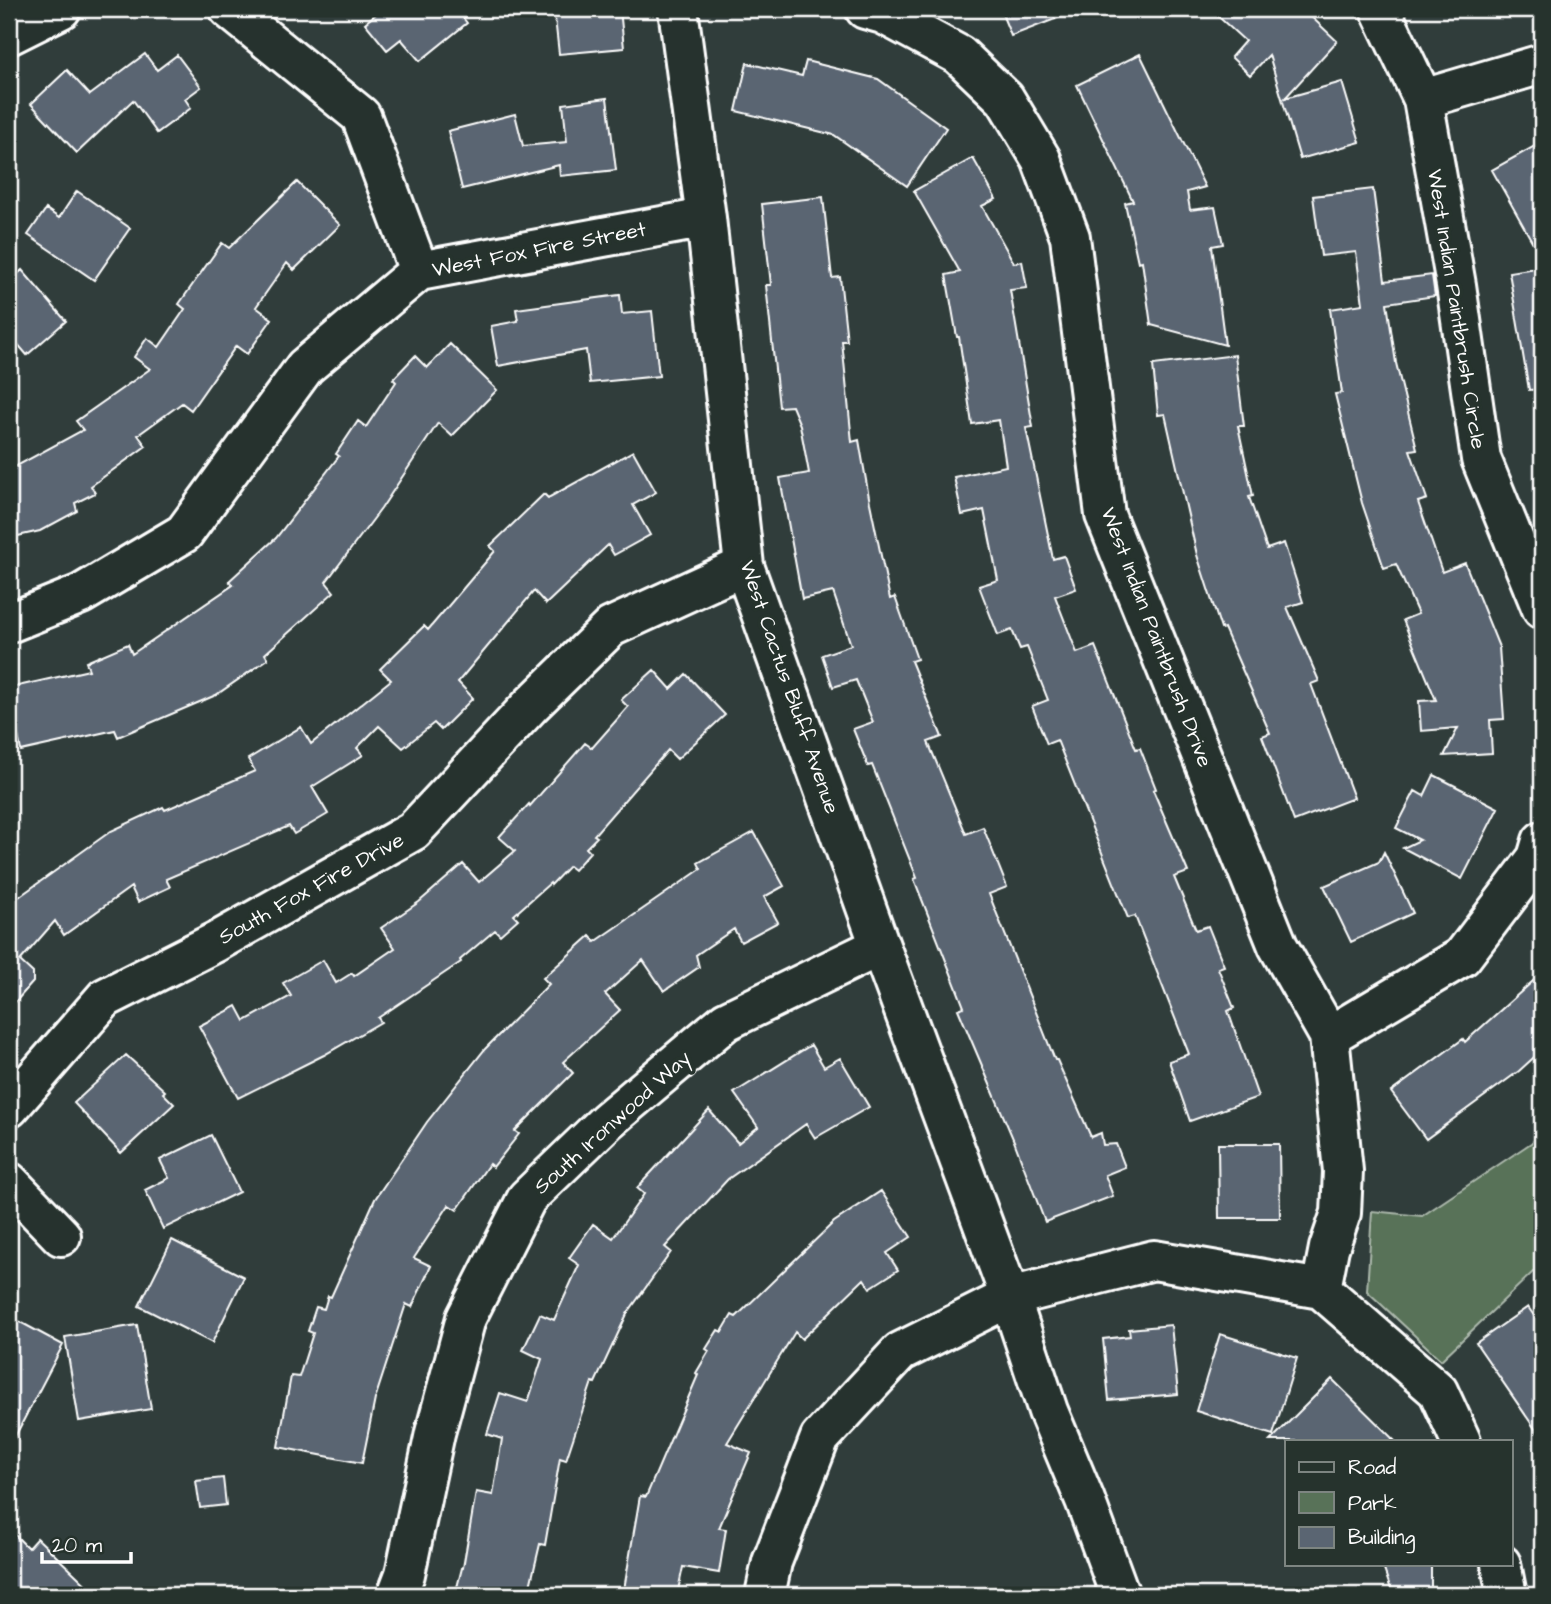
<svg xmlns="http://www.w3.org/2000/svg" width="1551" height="1604" font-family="'Architects Daughter',sans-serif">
	<rect width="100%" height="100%" fill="#303d3b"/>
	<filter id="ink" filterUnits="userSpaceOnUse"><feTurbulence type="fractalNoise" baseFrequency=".0143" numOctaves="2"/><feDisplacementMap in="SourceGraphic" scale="14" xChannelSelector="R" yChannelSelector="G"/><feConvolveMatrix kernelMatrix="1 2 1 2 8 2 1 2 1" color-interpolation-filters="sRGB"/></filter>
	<g filter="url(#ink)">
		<path fill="#587258" stroke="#acb8ac" stroke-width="2" d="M1542,1133V1272L1534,1271L1441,1360L1367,1291L1372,1211L1422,1216L1531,1143Z"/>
		<path fill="#5a6572" stroke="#fff" stroke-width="2" d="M382,9H456L467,23L420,61L401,39L387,50L365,23Z
			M554,9H620L624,48L559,54Z
			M1000,9H1076V11L1011,36Z
			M1210,9H1303L1337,41L1285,98L1342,82L1360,142L1300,159L1269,55L1250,75L1231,57L1245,41Z
			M145,54L157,70L177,55L201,87L185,99L191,108L157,133L133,100L77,153L31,104L67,70L90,95Z
			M1140,54L1205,187L1187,192L1190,210L1215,207L1223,244L1212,246L1225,345L1151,325L1142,261L1138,262L1125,203L1133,201L1077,85Z
			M806,61L878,79L946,128L907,186L834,135L736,111L747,63L802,76Z
			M607,98L616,170L560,176L559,165L462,189L448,131L515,114L523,146L567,142L563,104Z
			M1542,142V259L1492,170Z
			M973,158L996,199L982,206L1014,263L1022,261L1027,288L1010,290L1033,427L1026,428L1053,559L1064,556L1076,589L1055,596L1077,653L1095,646L1136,749L1140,748L1156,789L1153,790L1188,872L1174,877L1196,930L1208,926L1224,966L1218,968L1234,1008L1228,1011L1258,1097L1190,1121L1169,1061L1189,1054L1135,916L1128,918L1057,740L1047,744L1032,706L1048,700L1027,647L1020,649L1012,630L998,635L979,586L998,580L984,510L962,515L954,477L1006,466L999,420L972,424L959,337H957L946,275L960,272L914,191Z
			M297,182L340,225L294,270L287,263L256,307L272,319L247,354L236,346L191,410L182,403L138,435L146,446L91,486L95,493L75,503L77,511L40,531L9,538V470L83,430L76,421L150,369L134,357L147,338L159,347L185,309L179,304L222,243L229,248Z
			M1373,189L1385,281L1432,275L1435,296L1387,303L1396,363L1417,449L1410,450L1427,499L1418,502L1442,572L1465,563L1499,647L1504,719L1490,720L1492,753L1444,756L1458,728L1421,731L1419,701L1436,700L1403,620L1418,614L1396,564L1384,568L1362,503L1335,394L1342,393L1330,309L1363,304L1356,252L1321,256L1313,196Z
			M77,191L130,228L94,280L28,235L46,209L59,218Z
			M823,197L832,278L840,277L847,341H842L852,442L859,440L870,503L890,599L895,597L917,659L911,661L942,737L928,742L966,834L983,827L1007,887L989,894L1055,1060H1057L1091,1137L1101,1133L1103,1145L1116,1144L1125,1167L1105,1175L1113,1196L1045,1222L1014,1141L958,1009L964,1007L914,879L917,878L872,765L868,766L853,729L873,722L856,680L833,687L822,655L851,645L833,592L802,599L780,478L809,473L800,425L792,406L779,407L766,285H771L762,204Z
			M1542,267V389L1529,390L1509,272Z
			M22,270L66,321L27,355L9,334V282Z
			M620,295L622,314L652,311L659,376L590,383L586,350L498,366L491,326L518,321L516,309Z
			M450,344L497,390L452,436L438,423L381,509L326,582L334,592L265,654L268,659L216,695L118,737L115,730L21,751L9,688L89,670L86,662L128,644L132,654L233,585L229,581L276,538L339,456L336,454L358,421L366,427L396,382L393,379L415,356L427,368Z
			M1235,355L1244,426H1238L1253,496L1249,497L1267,549L1284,543L1303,602L1287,607L1319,681L1311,684L1354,798L1294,821L1262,736L1270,733L1224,628L1221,629L1197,555L1165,414L1158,415L1153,365Z
			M633,451L656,492L633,505L650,535L614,555L608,545L546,604L534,591L458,682L473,698L441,730L434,723L403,748L379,726L357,748L363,755L312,787L328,814L294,834L289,826L166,879L170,887L138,902L131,887L64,935L55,921L20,961L33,973V982L9,1009V904L111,831L163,807L165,810L255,771L248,759L301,727L311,744L391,680L380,669L424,626L428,630L495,551L490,546L544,494L548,498Z
			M654,670L671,689L686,674L725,715L677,759L668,750L594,835L597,837L586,848L590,852L574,870L569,866L551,885L550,883L514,915L518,919L500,935L495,930L460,960L461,962L378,1018L381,1022L324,1055L238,1098L199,1026L237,1006L245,1021L291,996L283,983L323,960L336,983L352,973L354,976L395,948L381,928L419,902L463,864L479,882L515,851L499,837L529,804L530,806L585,743L592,748L628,707L621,700Z
			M1434,775L1498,808L1462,879L1403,848L1420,840L1396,828L1415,791L1424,796Z
			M754,832L784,886L764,897L778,922L741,942L734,929L696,955L699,967L664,991L643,960L605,994L620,1010L563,1062L573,1073L515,1131L519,1134L493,1167L489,1164L457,1210L449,1205L414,1258L431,1266L412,1307L406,1304L375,1399L362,1463L278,1447L291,1376L299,1377L313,1333L308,1331L316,1307L324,1309L328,1296L331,1297L375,1199L427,1122L485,1049L549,984L543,978L590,936L595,942L701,869L698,863Z
			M1384,852L1413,913L1351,942L1324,886L1379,862Z
			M1542,973V1050L1519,1071L1426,1139L1391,1092L1463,1039L1465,1042Z
			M811,1045L824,1067L840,1058L869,1107L815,1138L806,1124L728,1179L665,1247L671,1252L627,1314L595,1383L592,1382L566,1460L560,1458L545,1545L540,1544L528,1595H455L462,1568H463L476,1492L493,1495L502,1439L487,1434L500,1393L528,1402L542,1359L523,1350L540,1314L554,1320L579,1265L569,1258L593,1224L613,1238L644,1194L637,1188L709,1110L738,1143L758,1127L734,1093Z
			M126,1055L165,1091L163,1093L174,1104L121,1153L74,1103Z
			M211,1135L239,1192L163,1229L145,1190L169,1178L160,1160Z
			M1218,1144H1279L1280,1218H1219Z
			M881,1191L911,1237L887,1253L898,1270L870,1288L864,1279L802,1339L795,1332L727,1443L751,1453L719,1528L726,1529L719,1573L683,1567L677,1595H623L640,1496L646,1497L698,1375L696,1373L709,1351L706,1349L718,1330L722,1332L732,1315L736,1317L834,1222Z
			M172,1240L244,1277L212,1343L139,1306Z
			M1528,1307L1542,1327V1439L1476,1343Z
			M9,1316L63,1345L9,1448Z
			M137,1325L151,1409L79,1421L65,1337Z
			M1171,1325L1178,1394L1109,1400L1103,1339L1130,1336L1129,1329Z
			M1220,1334L1297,1358L1273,1435L1196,1411Z
			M1332,1379L1395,1441H1270Z
			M223,1478L226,1505L200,1508L196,1481Z
			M9,1529L28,1548L37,1538L97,1595H9Z
			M1382,1564H1431V1595H1393Z"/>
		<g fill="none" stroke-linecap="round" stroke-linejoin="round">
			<defs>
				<path id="minor" d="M229,9L361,116L419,271
					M678,9L706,218L744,566L880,946L1010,1297L1048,1411L1085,1500L1120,1595
					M865,9L883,14L959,55L1005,99L1041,159L1070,237L1105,515L1278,946L1329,1036L1343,1171L1341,1213L1329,1248L1321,1289
					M1380,9L1423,99L1456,285L1481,459L1542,609
					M9,35L61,9
					M1423,99L1542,64
					M9,623L81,594L184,533L305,367L419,271L706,218
					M1329,1036L1462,957L1537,858L1542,841
					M9,1108L105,998L216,942L413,831L531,705L611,627L744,566
					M9,1182L61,1236
					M1501,1564L1507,1595
					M397,1595L405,1574L435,1433L466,1318L527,1198L607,1121L726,1021L880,946
					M765,1595L772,1562L820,1438L900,1352L1010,1297L1154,1260L1321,1289L1438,1391L1461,1441"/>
			</defs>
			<use href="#minor" stroke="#fff" stroke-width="44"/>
			<use href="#minor" stroke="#26332d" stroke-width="38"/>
		</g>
	</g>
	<g text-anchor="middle" stroke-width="7" stroke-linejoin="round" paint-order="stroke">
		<g font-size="21" fill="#fff" stroke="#26332d">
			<text transform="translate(539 249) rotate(-11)" y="7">West Fox Fire Street</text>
			<text transform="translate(1457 309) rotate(81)" y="7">West Indian Paintbrush Circle</text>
			<text transform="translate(1157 637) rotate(69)" y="7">West Indian Paintbrush Drive</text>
			<text transform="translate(790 687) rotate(71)" y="7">West Cactus Bluff Avenue</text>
			<text transform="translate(311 888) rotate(-29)" y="7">South Fox Fire Drive</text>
			<text transform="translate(612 1122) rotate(-42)" y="7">South Ironwood Way</text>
		</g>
	</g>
	<rect width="1551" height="1604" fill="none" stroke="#26332d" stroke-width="35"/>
	<rect x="18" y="18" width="1516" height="1569" fill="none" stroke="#fff" stroke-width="2.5" filter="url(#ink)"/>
	<rect x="1285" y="1440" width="228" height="126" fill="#26332d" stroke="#7d8581" stroke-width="2"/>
	<rect x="1299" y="1462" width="35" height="10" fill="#26332d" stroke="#7d8581" stroke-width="2"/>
	<text x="1348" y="1474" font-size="21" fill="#ffffff">Road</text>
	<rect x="1299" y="1492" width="35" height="21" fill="#587258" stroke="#7d8581" stroke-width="2"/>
	<text x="1348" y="1510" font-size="21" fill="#ffffff">Park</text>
	<rect x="1299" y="1527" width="35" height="21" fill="#5a6572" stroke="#7d8581" stroke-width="2"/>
	<text x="1348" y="1544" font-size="21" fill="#ffffff">Building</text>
	<path d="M42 1552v10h89v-10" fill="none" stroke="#ffffff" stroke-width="3.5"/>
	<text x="52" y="1552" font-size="21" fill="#ffffff" stroke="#26332d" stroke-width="5" paint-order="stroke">20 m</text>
</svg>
